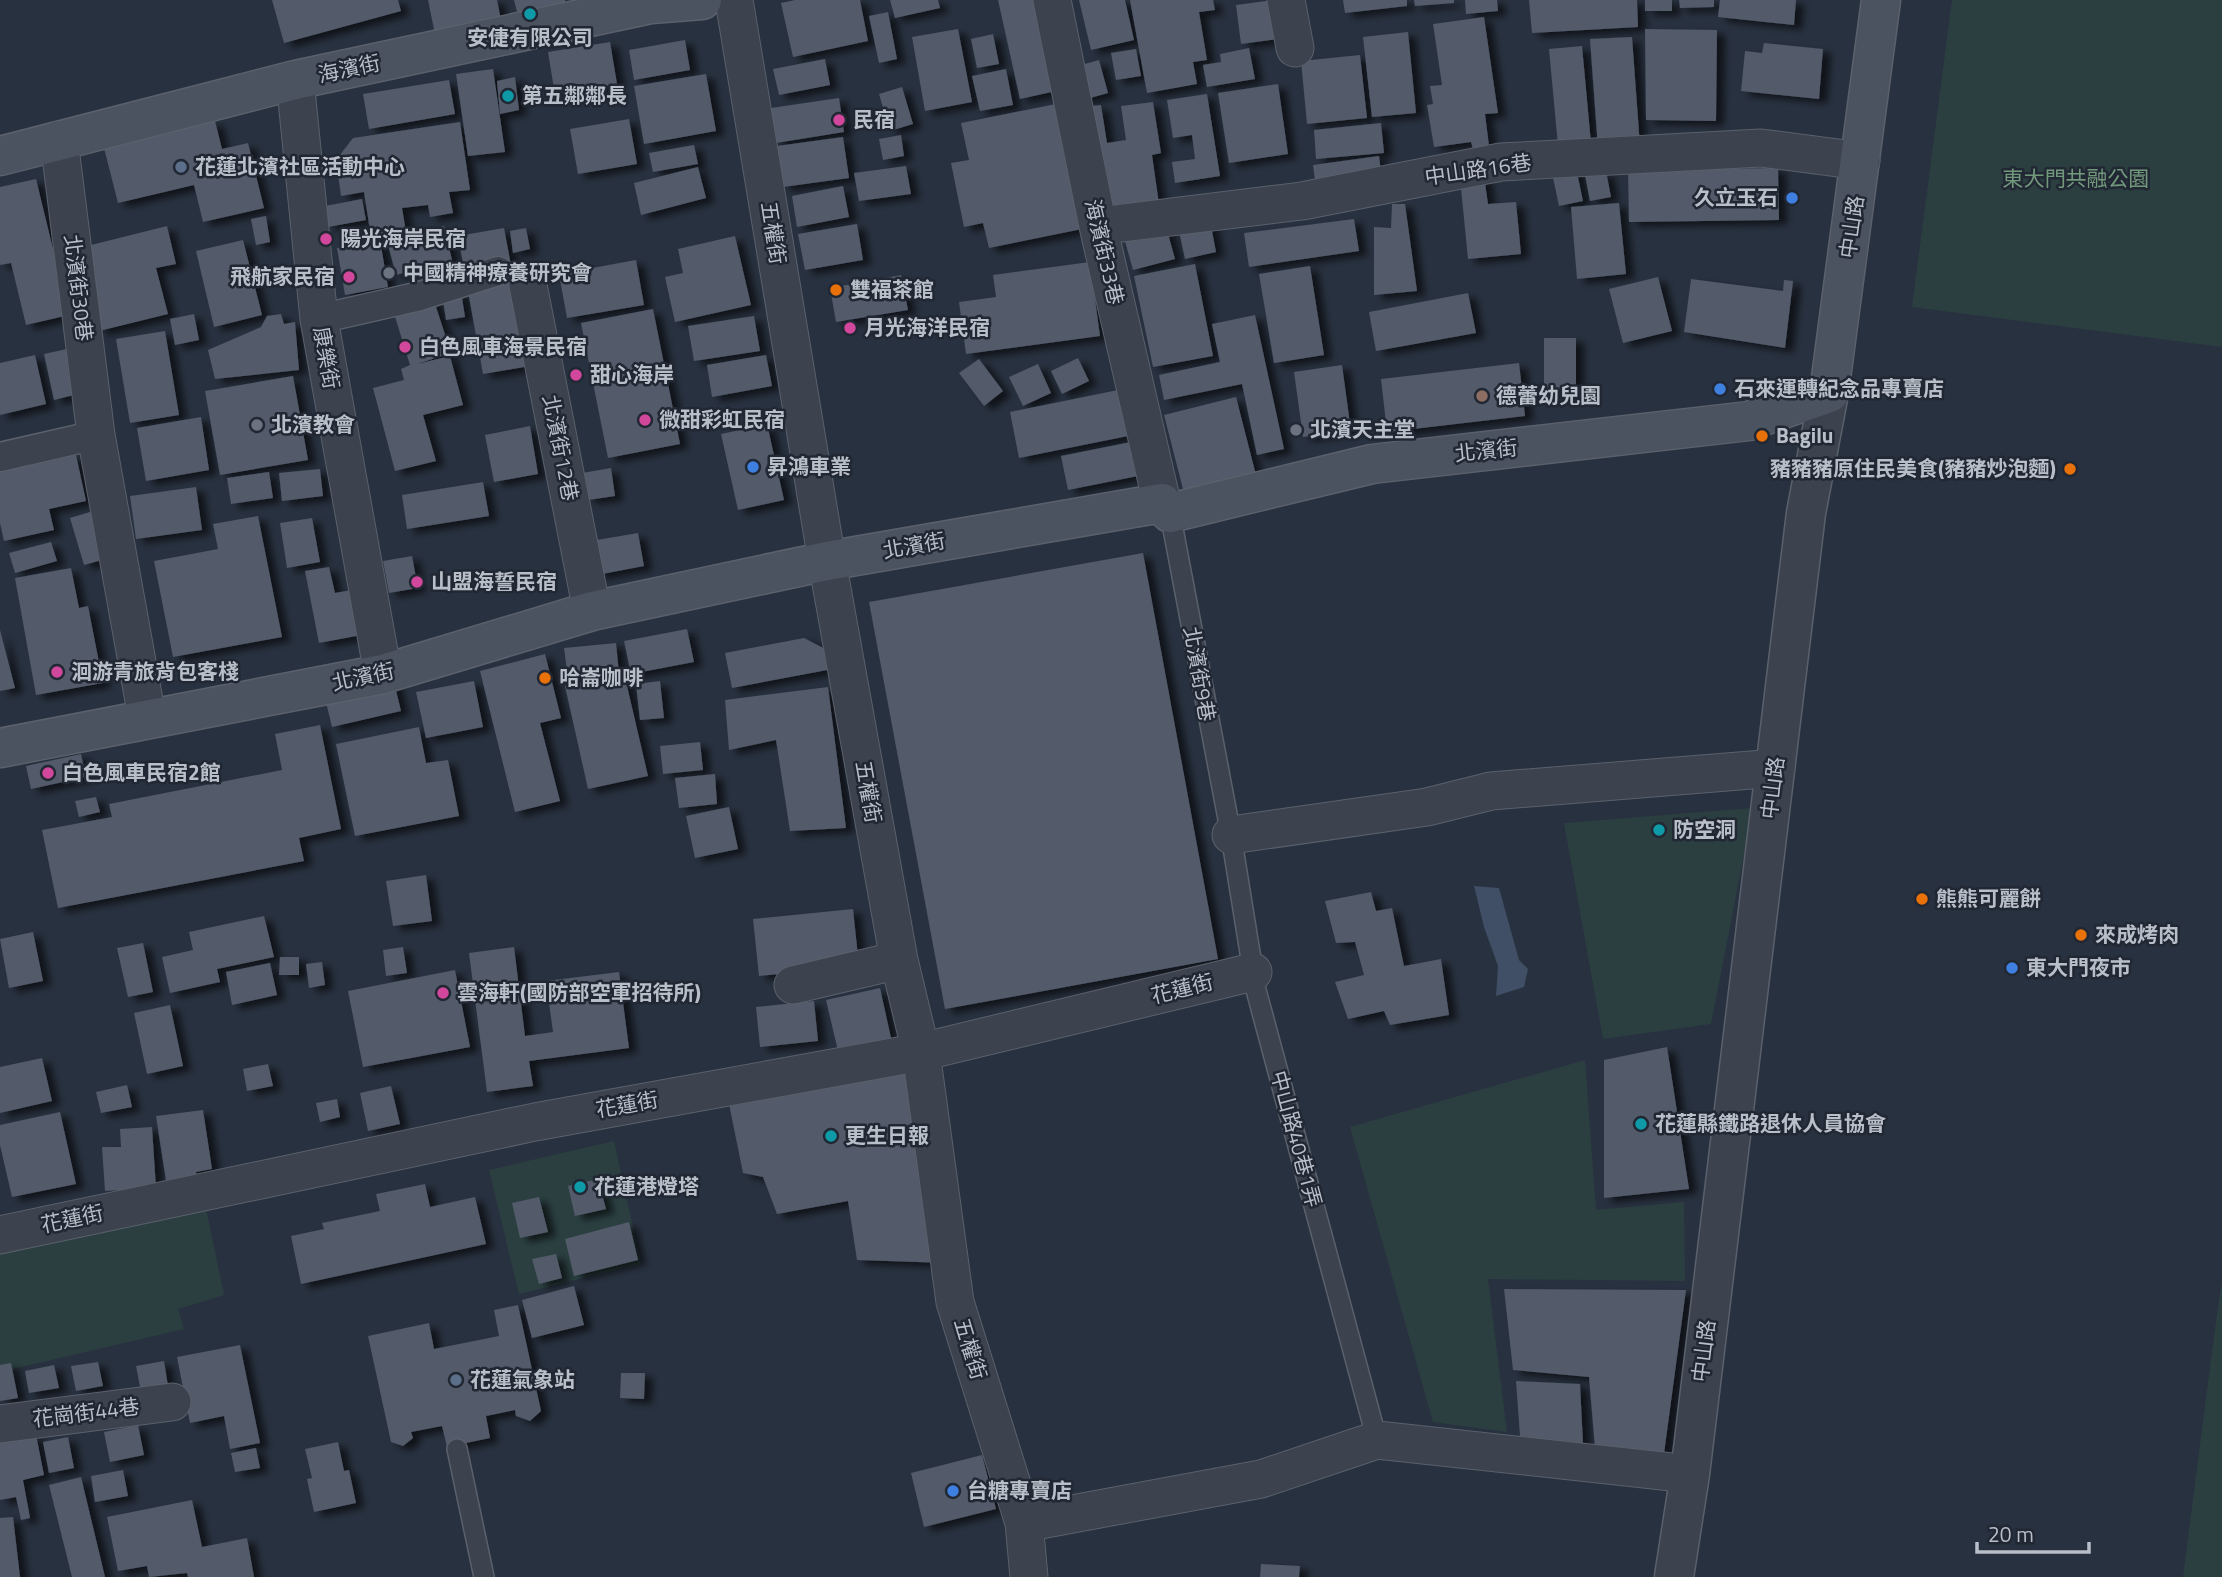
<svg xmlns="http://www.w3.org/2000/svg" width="2222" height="1577" font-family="'Titillium Web','Noto Sans TC',sans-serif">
	<defs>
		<filter id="shadow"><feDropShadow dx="8" dy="4.5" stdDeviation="3.5" flood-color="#0009"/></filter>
	</defs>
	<rect width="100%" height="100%" fill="#28313f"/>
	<path fill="#2b3f41" d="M1952,0H2222V347L1912,307Z
		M1753,808L1711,1024L1603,1039L1564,823Z
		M1585,1060L1596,1210L1684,1202L1685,1281L1488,1279L1507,1432L1433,1422L1350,1127Z
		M614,1141L641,1264L519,1294L489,1170Z
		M206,1208L224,1295L178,1309L184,1329L0,1372V1251Z
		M2222,1281V1577H2183L2216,1321Z"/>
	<path fill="#404f66" d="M1474,886L1499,888L1519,960L1528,969L1524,987L1496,996L1498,966L1484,927Z"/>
	<path fill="#525a69" filter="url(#shadow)" d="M272,0H398L401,11L284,43Z
		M428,0H497L502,25L436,39Z
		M514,0H565L567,8L519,19Z
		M795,0H860L868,41L793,57L781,3Z
		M890,0H938L940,8L895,18Z
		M998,0H1036L1056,91L1020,99Z
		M1079,0H1125L1134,40L1091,50Z
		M1130,0H1213L1215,10L1199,12L1207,60L1193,62L1197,84L1147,93Z
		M1273,0L1285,38L1241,44L1236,5Z
		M1343,0H1407V6L1345,13Z
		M1414,0H1454V3L1415,6Z
		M1465,0H1497L1498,11L1466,14Z
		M1529,0H1637L1638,27L1532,33Z
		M1645,0H1672V11H1645Z
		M1679,0H1714V7L1680,8Z
		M1720,0H1796L1794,25L1718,17Z
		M888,12L897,59L879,63L869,16Z
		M1484,17L1498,113L1485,114L1489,146L1473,149L1471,142L1434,147L1427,105L1433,104L1430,86L1442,85L1433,24Z
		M958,29L972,102L925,111L912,37Z
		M1645,29L1717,30L1716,121L1646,120Z
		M1408,32L1416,113L1372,117L1363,37Z
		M993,34L999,64L977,68L971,39Z
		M1632,37L1640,146L1598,148L1590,39Z
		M685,40L690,70L634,80L629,50Z
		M610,42L617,84L555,95L548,52Z
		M1764,43L1823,49L1819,99L1741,91L1745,51L1762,53Z
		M1582,46L1592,154L1559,157L1549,49Z
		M1249,48L1255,79L1207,87L1203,65L1221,62L1220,54Z
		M1136,49L1141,76L1116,80L1111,53Z
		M1360,55L1367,118L1307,124L1301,61Z
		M825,59L830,85L779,95L773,69Z
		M1099,60L1108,93L1083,100L1074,67Z
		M493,69L505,152L468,156L456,74Z
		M1006,69L1013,105L980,111L972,76Z
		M706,74L716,131L644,144L634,86Z
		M515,77L519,110L500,114L497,81Z
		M449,80L455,114L369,129L363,94Z
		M1278,84L1288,154L1229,163L1218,93Z
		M902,87L913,124L890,131L879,94Z
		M1207,94L1220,176L1175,183L1172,162L1195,159L1192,135L1173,138L1167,100Z
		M839,98L844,132L776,143L771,108Z
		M1153,102L1161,153L1152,155L1159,204L1096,213L1080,107L1101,105L1107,143L1126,140L1121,106Z
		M1056,104L1082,229L989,248L983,223L964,227L951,163L969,160L961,123Z
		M629,119L637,164L578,174L570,129Z
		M215,121L222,149L248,143L264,208L203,222L194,185L118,203L104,148Z
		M460,122L470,190L449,192L453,213L430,217L428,205L402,208L406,232L371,237L364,192L341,196L336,160L353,138Z
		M1381,123L1384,153L1316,159L1314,130Z
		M901,135L904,156L883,160L879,139Z
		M843,137L849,178L783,187L777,146Z
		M694,145L698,164L653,172L649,153Z
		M1379,156L1382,180L1316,189L1313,165Z
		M1575,163L1583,201L1559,206L1551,168Z
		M906,166L911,194L859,201L854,173Z
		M698,167L706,198L641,215L634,183Z
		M1778,168L1779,220L1629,222L1628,170Z
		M1606,171L1611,197L1590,201L1585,175Z
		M1484,176L1488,204L1516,202L1521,254L1468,259L1460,178Z
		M36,179L69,315L26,325L11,263L0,265V187Z
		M843,186L849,217L797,227L792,196Z
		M362,199L366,220L328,227L325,206Z
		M1619,203L1626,274L1577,279L1571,207Z
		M1392,204H1405L1417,291L1374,295V227L1391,228Z
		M1209,215L1216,252L1185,259L1177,222Z
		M266,216L270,242L256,245L251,219Z
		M1354,219L1359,251L1249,267L1244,233Z
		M1165,223L1175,259L1133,270L1123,234Z
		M857,224L863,260L805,270L798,234Z
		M167,226L176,264L156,268L168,314L99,331L79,248Z
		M444,226L452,260L396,275L387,241Z
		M504,228L530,366L483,374L458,236Z
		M526,228L530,249L513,253L510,231Z
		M735,236L751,305L675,322L665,277L683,273L678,249Z
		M243,240L262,315L214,327L196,251Z
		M380,240L388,287L345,295L337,248Z
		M636,260L644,305L567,318L559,274Z
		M1090,262L1100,336L966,354L959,302L996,297L993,275Z
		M1195,264L1213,356L1153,367L1134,276Z
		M1310,266L1324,355L1274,363L1259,274Z
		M901,275L908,310L836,322L830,288Z
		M1658,277L1672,331L1623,343L1609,289Z
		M427,279L451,353L417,364L450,356L463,405L423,415L436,461L395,471L373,388L404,380L401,369L410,365L387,291Z
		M1691,279L1783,291L1784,280L1793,281L1785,348L1684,332Z
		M461,291L465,317L446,320L442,294Z
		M1468,293L1476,333L1376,351L1369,312Z
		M653,309L680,444L608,458L581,323Z
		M194,314L199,340L175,345L170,319Z
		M281,314L284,324L295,322L299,370L215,379L208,350L261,327L267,316Z
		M1255,315L1284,449L1257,455L1242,384L1164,400L1159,375L1220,362L1212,324Z
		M754,316L760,351L694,361L688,326Z
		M165,331L179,415L130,423L116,339Z
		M1544,338H1576V390H1544Z
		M76,347L86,392L54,400L44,354Z
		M35,355L46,404L0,415V363Z
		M766,355L772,386L712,397L707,365Z
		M1078,358L1089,381L1062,394L1051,371Z
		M979,359L1003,391L984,406L959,373Z
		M1519,363L1525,416L1387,432L1381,379Z
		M1038,364L1051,393L1023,406L1009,377Z
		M1342,365L1351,431L1303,437L1294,372Z
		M293,376L308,460L220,475L205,391Z
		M1123,389L1133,435L1019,458L1010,412Z
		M1236,397L1257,479L1185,497L1164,415Z
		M201,417L209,470L146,481L137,428Z
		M767,424L784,500L738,510L721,434Z
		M530,426L538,474L494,482L485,435Z
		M1136,441L1143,475L1068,490L1061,456Z
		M76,455L86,501L49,509L54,530L4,541L0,523V472Z
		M611,468L615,496L588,500L582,473Z
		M320,469L323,496L282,501L279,473Z
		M269,472L273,498L231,504L227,478Z
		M483,482L489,516L407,529L402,495Z
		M196,487L202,530L136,539L130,496Z
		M100,509L113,557L84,565L70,518Z
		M258,516L282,637L173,657L154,561L218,549L213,524Z
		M312,518L320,562L287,568L280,523Z
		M638,533L644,566L597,575L591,541Z
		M51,542L57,561L15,573L9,553Z
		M1143,553L1218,959L945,1009L869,602Z
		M412,556L418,588L389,593L383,561Z
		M329,567L335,593L363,588L372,633L319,643L305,571Z
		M71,568L79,608L88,606L103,683L36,695L15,578Z
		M687,629L694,662L631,674L624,641Z
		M0,630L15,688L0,691Z
		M804,638L835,654L838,668L732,688L725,653Z
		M616,643L619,673L568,678L564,648Z
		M545,654L561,718L540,723L560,801L515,812L480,671Z
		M624,673L648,776L588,789L565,686Z
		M393,678L401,711L332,727L324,694Z
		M474,681L483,727L426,738L416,692Z
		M660,681L664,718L640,720L636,684Z
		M828,687L846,828L790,831L776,740L729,750L725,700Z
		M320,725L341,829L299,838L304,861L58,908L42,830L112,817L109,804L282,770L275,734Z
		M419,727L426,763L448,760L459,816L355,836L336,744Z
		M700,742L703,770L663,774L660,746Z
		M81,754L86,777L31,789L26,766Z
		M715,774L717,804L679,808L675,778Z
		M96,797L100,812L79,817L75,801Z
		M729,807L738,849L695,858L686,816Z
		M426,875L432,921L393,926L386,881Z
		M1371,892L1376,911L1392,908L1404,966L1441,959L1449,1015L1390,1025L1384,1011L1348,1019L1335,982L1364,975L1355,942L1336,943L1325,901Z
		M853,909L859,966L759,976L753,919Z
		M264,916L274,957L217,969L220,982L170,993L162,957L193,950L189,932Z
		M33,932L43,981L9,988L0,939Z
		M143,943L153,992L128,997L117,948Z
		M403,947L407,973L386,976L383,950Z
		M514,947L525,1036L553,1032L546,981L619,972L629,1048L529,1061L533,1086L487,1092L469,953Z
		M280,957H299V975H279Z
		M322,962L325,985L309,988L306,964Z
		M270,963L277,995L232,1005L226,972Z
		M455,970L470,1047L363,1067L348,991Z
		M880,988L891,1038L838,1051L826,1000Z
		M814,1001L818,1041L760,1047L756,1007Z
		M170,1005L183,1066L147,1074L134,1013Z
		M1667,1047L1689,1189L1604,1198V1060Z
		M42,1058L52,1101L0,1113V1067Z
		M912,1060L947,1263L857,1260L848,1201L777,1214L763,1177L743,1173L728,1099Z
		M268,1064L273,1086L247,1091L243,1069Z
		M127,1085L132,1107L101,1113L96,1092Z
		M391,1086L400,1124L368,1131L360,1093Z
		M337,1099L340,1117L320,1122L316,1103Z
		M203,1110L212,1169L196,1172L198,1183L167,1187L156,1116Z
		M60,1112L76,1184L12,1197L0,1145V1125Z
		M152,1127L156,1188L105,1191L102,1147H121L120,1129Z
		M598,1179L606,1209L575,1216L568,1186Z
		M425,1184L430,1207L475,1197L486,1244L301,1284L291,1236L324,1229L322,1223L380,1211L376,1194Z
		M539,1197L548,1232L520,1238L512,1203Z
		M629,1222L638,1260L574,1276L565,1239Z
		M556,1254L562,1278L539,1284L532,1259Z
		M574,1286L584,1325L532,1338L522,1300Z
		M1504,1289L1686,1290L1663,1461L1595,1448L1589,1377L1513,1370Z
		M518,1305L541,1411L530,1421L516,1416L515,1410L486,1416L490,1438L447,1447L442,1426L411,1432L413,1438L403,1446L391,1442L368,1336L429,1323L434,1349L499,1336L494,1310Z
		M240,1345L260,1443L230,1449L224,1416L190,1423L177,1357Z
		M164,1361L169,1392L142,1397L136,1366Z
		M98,1362L103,1386L76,1391L71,1366Z
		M11,1363L18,1398L0,1401V1365Z
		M54,1365L59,1388L29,1393L25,1371Z
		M621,1373H645L644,1399L620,1398Z
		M1516,1381L1580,1384L1583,1444L1520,1436Z
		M138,1425L144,1455L110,1462L104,1432Z
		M36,1435L44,1475L23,1480L30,1518L21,1520L16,1497L0,1500V1442Z
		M68,1437L74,1468L49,1473L43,1442Z
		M338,1442L344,1471L349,1470L356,1503L314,1512L307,1479L312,1478L305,1449Z
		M256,1448L260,1468L235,1472L231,1453Z
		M982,1455L996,1509L924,1527L911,1473Z
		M123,1470L128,1496L95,1502L91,1476Z
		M81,1477L105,1577H72L49,1485Z
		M192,1500L202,1547L247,1538L254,1577H188L187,1573L149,1577L147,1566L118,1571L107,1517Z
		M13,1517L20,1577H0V1518Z
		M1261,1564L1300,1566L1299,1577H1260Z"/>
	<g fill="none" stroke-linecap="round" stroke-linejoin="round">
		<defs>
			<path id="service" d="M1170,513L1231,835L1256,990L1377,1440
				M457,1449L484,1577"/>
			<path id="pedestrian" d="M319,319L420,296L498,271
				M0,457L96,435"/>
			<path id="minor" d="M734,0L827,561L899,960L921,1052L955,1302L1024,1523L1029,1577
				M1052,0L1098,226L1162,503
				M1286,0L1295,48
				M295,80L319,319L383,674
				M59,140L96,435L147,717
				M1098,226L1302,201L1501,162L1761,148L1861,161
				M528,285L592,611
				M1231,835L1427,807L1491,791L1776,768
				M793,985L899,960
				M0,1235L535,1122L921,1052L1253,972
				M0,1424L172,1402
				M1024,1523L1261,1479L1377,1440L1690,1474"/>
			<path id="tertiary" d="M1674,1577L1690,1474L1806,513L1829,393"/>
			<path id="secondary" d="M0,156L295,80L651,4L702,0
				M0,748L383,674L592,611L827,561L1162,503L1170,513L1372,464L1749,421L1829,393L1881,0"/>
		</defs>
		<use href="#service" stroke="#5a616c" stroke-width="22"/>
		<use href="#pedestrian" stroke="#5a616c" stroke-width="31"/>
		<use href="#minor" stroke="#5a616c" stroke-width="39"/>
		<use href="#tertiary" stroke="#5a616c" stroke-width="41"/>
		<use href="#secondary" stroke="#5a616c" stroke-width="41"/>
		<use href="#service" stroke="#3c434f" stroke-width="19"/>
		<use href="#pedestrian" stroke="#3c434f" stroke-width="28"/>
		<use href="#minor" stroke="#3c434f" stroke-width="37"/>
		<use href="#tertiary" stroke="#3c434f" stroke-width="38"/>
		<use href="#secondary" stroke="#4b5361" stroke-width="38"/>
	</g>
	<g fill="#0f9aa8" stroke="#212834" stroke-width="2.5">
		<circle cx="530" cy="14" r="7"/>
		<circle cx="508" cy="96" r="7"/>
		<circle cx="1659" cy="830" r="7"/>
		<circle cx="1641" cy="1124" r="7"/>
		<circle cx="831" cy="1136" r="7"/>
		<circle cx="580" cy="1187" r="7"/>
	</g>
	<g fill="#d1479c" stroke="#212834" stroke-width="2.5">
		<circle cx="839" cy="120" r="7"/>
		<circle cx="326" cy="239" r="7"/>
		<circle cx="349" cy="277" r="7"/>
		<circle cx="850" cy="328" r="7"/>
		<circle cx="405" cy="347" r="7"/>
		<circle cx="576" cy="375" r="7"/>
		<circle cx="645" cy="420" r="7"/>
		<circle cx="417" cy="582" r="7"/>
		<circle cx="57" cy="672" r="7"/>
		<circle cx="48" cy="773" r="7"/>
		<circle cx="443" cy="993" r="7"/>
	</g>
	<g fill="#5c6f8a" stroke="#212834" stroke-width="2.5">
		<circle cx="181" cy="167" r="7"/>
		<circle cx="456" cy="1380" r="7"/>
	</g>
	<g fill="#3f7fe0" stroke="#212834" stroke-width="2.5">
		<circle cx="1792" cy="198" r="7"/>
		<circle cx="1720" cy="389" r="7"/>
		<circle cx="753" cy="467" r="7"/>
		<circle cx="2012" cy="968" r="7"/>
		<circle cx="953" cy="1491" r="7"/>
	</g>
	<g fill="#6b7280" stroke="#212834" stroke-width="2.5">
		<circle cx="389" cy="273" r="7"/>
		<circle cx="257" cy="425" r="7"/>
		<circle cx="1296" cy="430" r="7"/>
	</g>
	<g fill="#e8710a" stroke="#212834" stroke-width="2.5">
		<circle cx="836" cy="290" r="7"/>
		<circle cx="1762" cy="436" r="7"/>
		<circle cx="2070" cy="469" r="7"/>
		<circle cx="545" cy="678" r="7"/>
		<circle cx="1922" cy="899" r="7"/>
		<circle cx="2081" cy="935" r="7"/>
	</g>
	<circle fill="#8d6e63" stroke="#212834" stroke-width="2.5" cx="1482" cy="396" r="7"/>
	<g text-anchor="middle" stroke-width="5" stroke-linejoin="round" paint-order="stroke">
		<g font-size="21" font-weight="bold" fill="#b9bfc9" stroke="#212834" text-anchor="start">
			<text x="530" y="45" text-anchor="middle">安倢有限公司</text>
			<text x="522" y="103">第五鄰鄰長</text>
			<text x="853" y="127">民宿</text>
			<text x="195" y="174">花蓮北濱社區活動中心</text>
			<text x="1778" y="205" text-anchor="end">久立玉石</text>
			<text x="340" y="246">陽光海岸民宿</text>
			<text x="403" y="280">中國精神療養研究會</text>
			<text x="335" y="284" text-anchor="end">飛航家民宿</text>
			<text x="850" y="297">雙福茶館</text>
			<text x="864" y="335">月光海洋民宿</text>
			<text x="419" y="354">白色風車海景民宿</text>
			<text x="590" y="382">甜心海岸</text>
			<text x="1734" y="396">石來運轉紀念品專賣店</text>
			<text x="1496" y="403">德蕾幼兒園</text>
			<text x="659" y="427">微甜彩虹民宿</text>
			<text x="271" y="432">北濱教會</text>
			<text x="1310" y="437">北濱天主堂</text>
			<text x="1776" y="443">Bagilu</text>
			<text x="767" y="474">昇鴻車業</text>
			<text x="2056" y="476" text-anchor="end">豬豬豬原住民美食(豬豬炒泡麵)</text>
			<text x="431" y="589">山盟海誓民宿</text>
			<text x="71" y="679">洄游青旅背包客棧</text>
			<text x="559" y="685">哈崙咖啡</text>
			<text x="62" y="780">白色風車民宿2館</text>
			<text x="1673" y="837">防空洞</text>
			<text x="1936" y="906">熊熊可麗餅</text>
			<text x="2095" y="942">來成烤肉</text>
			<text x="2026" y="975">東大門夜市</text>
			<text x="457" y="1000">雲海軒(國防部空軍招待所)</text>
			<text x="1655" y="1131">花蓮縣鐵路退休人員協會</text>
			<text x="845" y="1143">更生日報</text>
			<text x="594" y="1194">花蓮港燈塔</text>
			<text x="470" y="1387">花蓮氣象站</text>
			<text x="967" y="1498">台糖專賣店</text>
		</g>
		<g font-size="21" fill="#b9bfc9" stroke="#212834">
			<text transform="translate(349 69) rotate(-12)" y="7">海濱街</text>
			<text transform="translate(1478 170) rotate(-8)" y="7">中山路16巷</text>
			<text transform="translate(1852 227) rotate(-82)" y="7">中山路</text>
			<text transform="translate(773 233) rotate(81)" y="7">五權街</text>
			<text transform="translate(1104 252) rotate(77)" y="7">海濱街33巷</text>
			<text transform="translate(78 288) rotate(83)" y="7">北濱街30巷</text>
			<text transform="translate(326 358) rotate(80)" y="7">康樂街</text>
			<text transform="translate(560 448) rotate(79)" y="7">北濱街12巷</text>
			<text transform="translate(1486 451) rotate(-6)" y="7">北濱街</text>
			<text transform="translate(914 546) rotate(-10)" y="7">北濱街</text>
			<text transform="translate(1199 674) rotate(80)" y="7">北濱街9巷</text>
			<text transform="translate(363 677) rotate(-12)" y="7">北濱街</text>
			<text transform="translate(1773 788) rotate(-83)" y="7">中山路</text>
			<text transform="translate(868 792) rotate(80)" y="7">五權街</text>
			<text transform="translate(1182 989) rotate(-14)" y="7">花蓮街</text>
			<text transform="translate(627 1105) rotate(-10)" y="7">花蓮街</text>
			<text transform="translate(1296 1139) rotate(75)" y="7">中山路40巷1弄</text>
			<text transform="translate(72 1219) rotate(-12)" y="7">花蓮街</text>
			<text transform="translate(970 1349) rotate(73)" y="7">五權街</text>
			<text transform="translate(1704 1351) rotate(-83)" y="7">中山路</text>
			<text transform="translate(86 1413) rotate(-7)" y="7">花崗街44巷</text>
		</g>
		<g font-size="21" fill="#72987c" stroke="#212834">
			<text x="2076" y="186">東大門共融公園</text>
		</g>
	</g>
	<path d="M1977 1542v10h112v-10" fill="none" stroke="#b9bfc9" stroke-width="3.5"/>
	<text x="1988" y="1542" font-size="21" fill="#b9bfc9" stroke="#212834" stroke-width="5" paint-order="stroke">20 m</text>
</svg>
